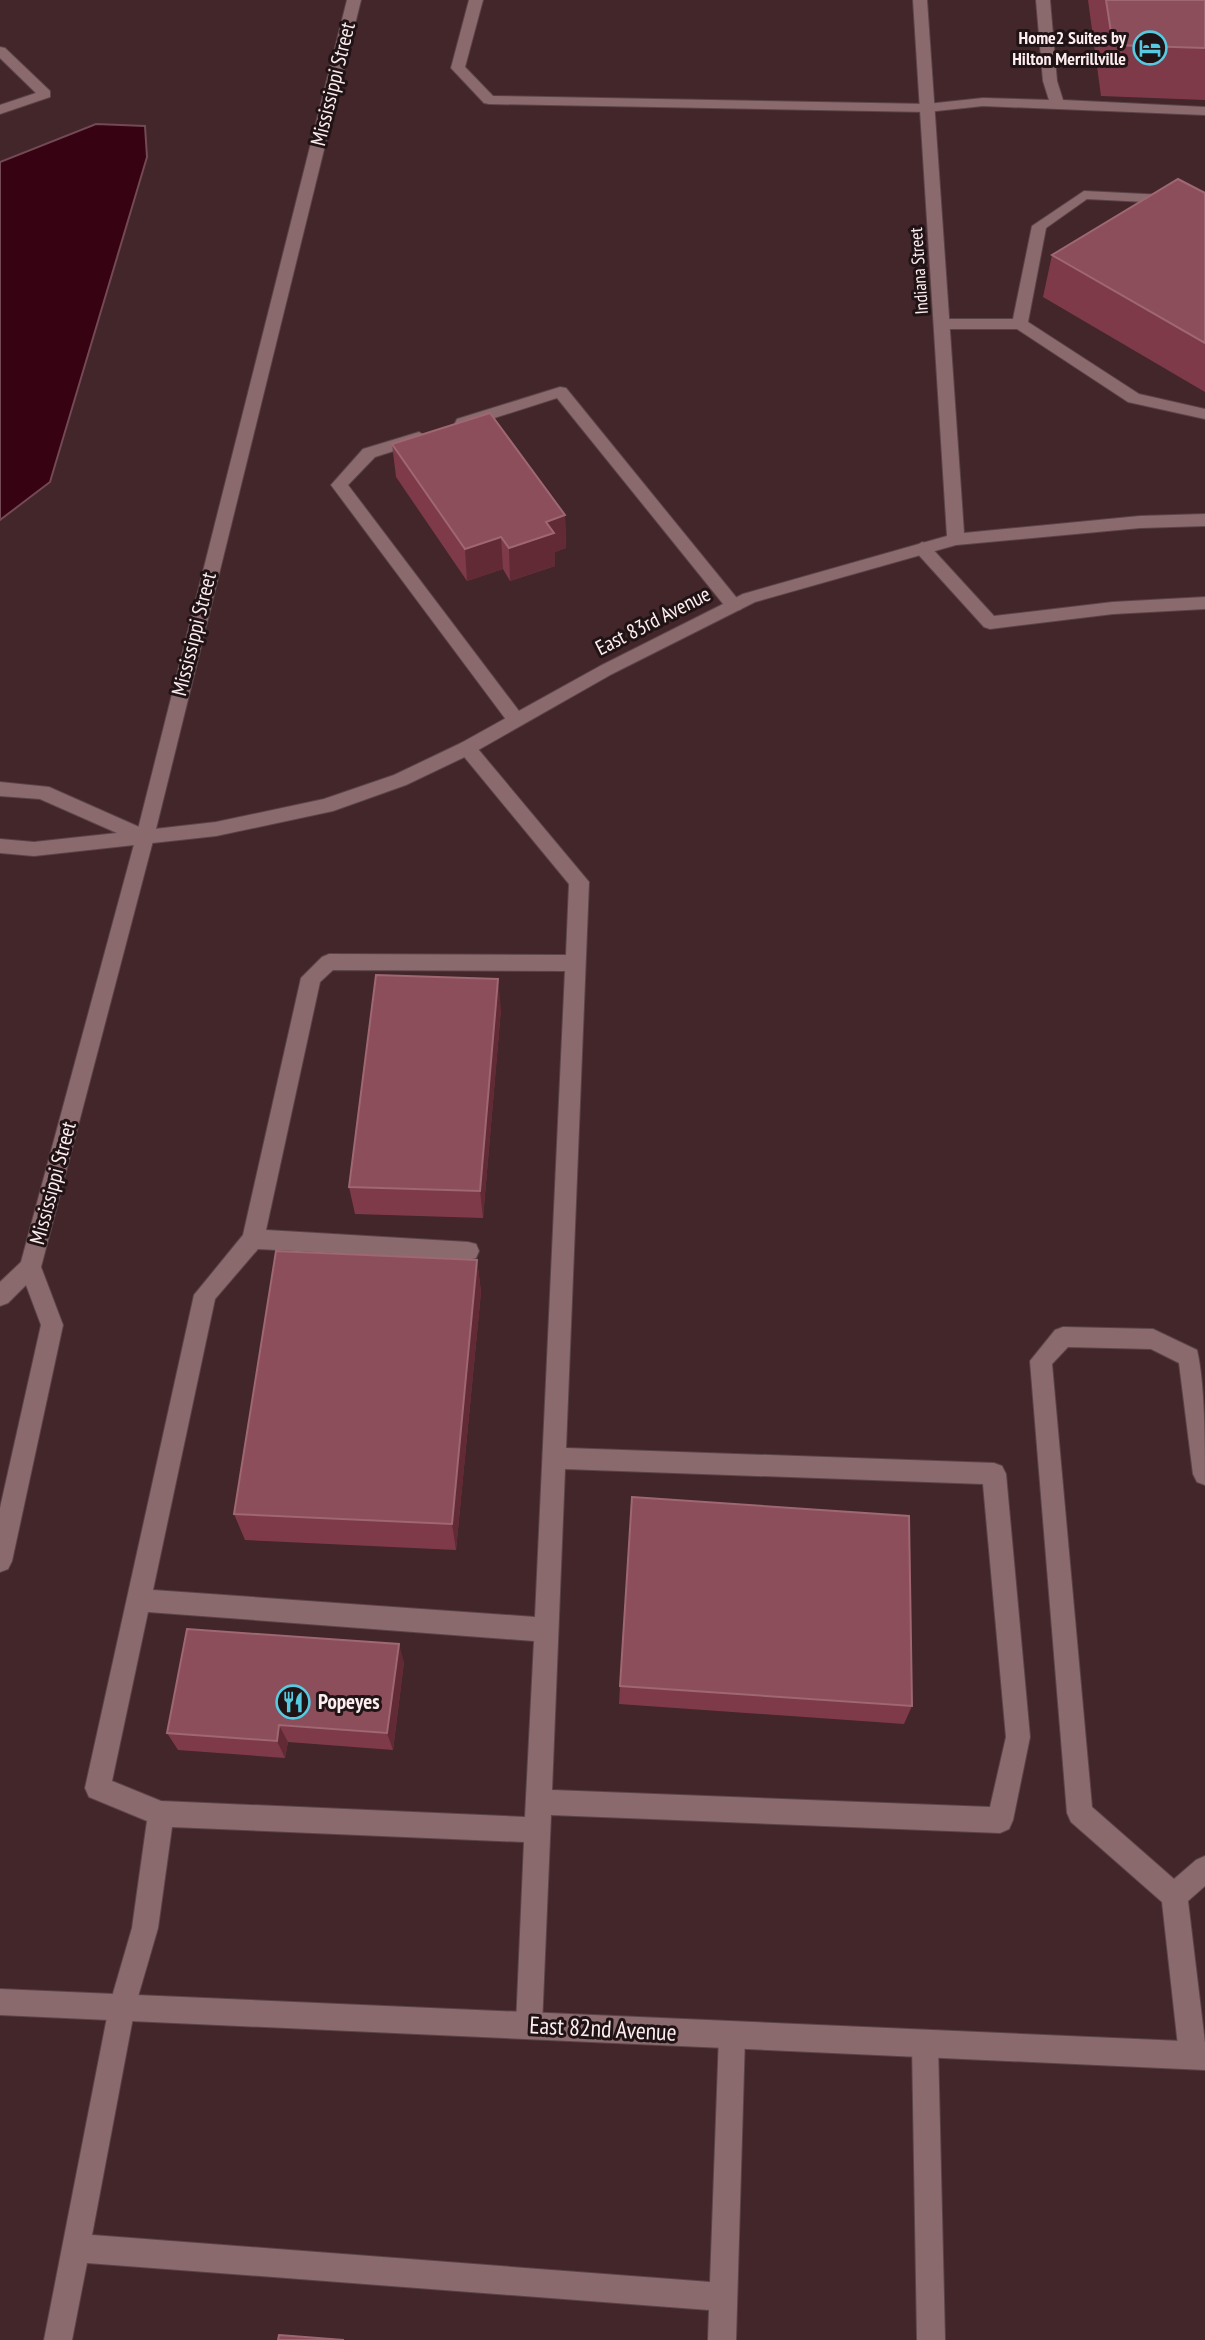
<svg xmlns="http://www.w3.org/2000/svg" width="1205" height="2340" font-family="'PT Sans Narrow',sans-serif">
	<rect width="100%" height="100%" fill="#42262a"/>
	<path fill="#370313" stroke="#724955" stroke-width="2" d="M96,124L145,126L147,157L50,482L0,520V162Z"/>
	<g fill="none" stroke-linecap="round" stroke-linejoin="round">
		<defs>
			<path id="lane" d="M469,0H483L465,67L493,96L927,104L983,98L1049,100L1043,81L1036,0H1050L1057,81L1063,100L1205,107V115L983,106L927,112L489,104L484,103L451,68Z
				M0,47L5,48L50,91V97L0,114V105L36,93L0,58Z
				M1084,191L1205,197V205L1087,199L1046,228L1028,322L1139,394L1205,409V419L1128,402L1017,329H942L934,324L942,319H1013L1032,226Z
				M560,387L566,388L740,602L743,606L740,610H728L557,398L463,428L455,423L457,419Z
				M419,432L427,437L425,441L375,457L348,485L522,715L525,720L522,725H510L331,485L363,449Z
				M922,542L928,544L994,616L1113,602L1205,597V609L1113,614L990,629L984,627L916,552L914,548Z
				M467,741L473,743L589,882L566,1448L994,1463L1002,1466L1006,1474L1030,1737L1013,1820L1009,1829L1000,1833L551,1815L542,2025L538,2034L529,2038L520,2034L516,2025L524,1842L172,1827L158,1928L135,2007L92,2235L710,2282L719,2035L722,2025L732,2022L742,2025L745,2035L736,2340H708L709,2310L87,2263L72,2340H44L109,2007L132,1928L147,1821L89,1797L85,1788L194,1295L243,1235L301,978L322,957L329,954L566,955L569,884L461,753L458,748L461,743ZM333,970L565,971L535,1617L153,1590L215,1299L258,1249L468,1260L476,1258L479,1251L476,1244L468,1242L266,1230L320,982ZM565,1469L983,1484L1006,1737L990,1807L552,1790ZM148,1612L534,1641L525,1817L161,1801L112,1781Z
				M1063,1327L1153,1329L1197,1350C1205,1384 1205,1446 1205,1485L1197,1482L1193,1474L1179,1363L1151,1349L1068,1347L1052,1364L1092,1807L1174,1879L1196,1860L1205,1856V1886L1188,1901L1205,2043L1203,2065L1193,2069L1183,2065L1179,2055L1162,1902L1071,1822L1067,1813L1030,1361L1055,1330Z
				M925,2031L935,2034L938,2044L945,2340H917L912,2044L915,2034Z"/>
			<path id="street" d="M913,0H927L964,533L1140,516L1205,514V526L1140,528L956,545L755,602L612,674L473,753L406,785L333,811L216,836L34,856L0,853V839L34,842L117,833L40,799L0,796V782L49,787L146,830L216,822L324,799L394,775L461,743L600,666L743,594L947,536Z
				M0,1989L1205,2042V2070L0,2015Z"/>
			<path id="secondary" d="M347,0H361L154,837L41,1267L63,1325L12,1561L8,1569L0,1572V1508L41,1325L26,1285L8,1303L0,1306V1282L21,1262L136,837Z"/>
		</defs>
		<use href="#lane" stroke="#5b4448" stroke-width="2"/>
		<use href="#street" stroke="#5b4448" stroke-width="2"/>
		<use href="#secondary" stroke="#5b4448" stroke-width="2"/>
		<use href="#lane" fill="#8b6a6e" fill-rule="evenodd"/>
		<use href="#street" fill="#8b6a6e" fill-rule="evenodd"/>
		<use href="#secondary" fill="#8b6a6e" fill-rule="evenodd"/>
	</g>
	<path fill="#7f3a49" d="M1088,0H1205V100L1101,96Z
		M1205,193V392L1043,297L1052,255Z
		M392,444L565,515L566,548L555,552V566L510,581L503,569L467,581L396,477Z
		M501,1009L483,1218L355,1214L349,1187Z
		M477,1260L481,1292L456,1550L245,1540L234,1514Z
		M404,1662L393,1750L288,1742L285,1758L178,1750L167,1733Z
		M620,1686L912,1706L904,1724L619,1704Z"/>
	<path fill="#612a35" d="M565,515L566,548L555,552V566L510,581L509,548L546,522Z
		M501,537L503,569L467,581L465,549Z
		M498,979L501,1009L483,1218L480,1191Z
		M477,1260L481,1292L456,1550L452,1524Z
		M399,1644L404,1662L393,1750L387,1733Z
		M279,1725L288,1742L285,1758L277,1741Z"/>
	<path fill="#8c4e5b" stroke="#9e6772" stroke-width="2" d="M1106,0H1205V48L1113,45Z
		M1178,179L1205,193V343L1052,255Z
		M490,413L565,515L546,522L554,533L509,548L501,537L465,549L392,444Z
		M376,975L498,979L480,1191L349,1187Z
		M276,1251L477,1260L452,1524L234,1514Z
		M632,1497L909,1516L912,1706L620,1686Z
		M187,1629L399,1644L387,1733L279,1725L277,1741L167,1733Z
		M279,2335L344,2340H278Z"/>
	<defs>
		<symbol id="hotel-ring" viewBox="-11 -11 22 22"><circle r="9.5" fill="#201315" stroke="#55cae0" stroke-width="1.5"/><path d="M-6-4.5h1.5V1H6V5H4.5V3h-9V5H-6ZM-4 0a1.8 1.8 0 1 1 3.6 0ZM.5 0V-2.5h3Q6-2.5 6 0Z" fill="#55cae0"/></symbol>
		<symbol id="restaurant-ring" viewBox="-11 -11 22 22"><circle r="9.5" fill="#201315" stroke="#55cae0" stroke-width="1.5"/><path d="M-5-6h1v4h1v-4h1v4h1v-4h1v5L-1.5 .5V6h-2V.5L-5-1ZM5-6V6H3V1.5H1.5Q1.5-4 5-6Z" fill="#55cae0"/></symbol>
	</defs>
	<g fill-rule="evenodd">
		<use href="#hotel-ring" x="1131" y="29" width="38" height="38"/>
		<use href="#restaurant-ring" x="274" y="1683" width="38" height="38"/>
	</g>
	<g text-anchor="middle" stroke-width="6" stroke-linejoin="round" paint-order="stroke">
		<g font-size="18" font-weight="bold" fill="#fdedef" stroke="#201315" text-anchor="end">
			<text x="1126" y="44">Home2 Suites by<tspan x="1126" dy="21">Hilton Merrillville</tspan></text>
		</g>
		<g font-size="18" fill="#fdedef" stroke="#201315">
			<text transform="translate(919 271) rotate(-94)" y="6">Indiana Street</text>
		</g>
		<g font-size="21" fill="#fdedef" stroke="#201315">
			<text transform="translate(333 84) rotate(-76)" y="7">Mississippi Street</text>
			<text transform="translate(653 621) rotate(-27)" y="7">East 83rd Avenue</text>
			<text transform="translate(194 634) rotate(-76)" y="7">Mississippi Street</text>
			<text transform="translate(53 1183) rotate(-75)" y="7">Mississippi Street</text>
		</g>
		<g font-size="21" font-weight="bold" fill="#fdedef" stroke="#201315" text-anchor="start">
			<text x="318" y="1709">Popeyes</text>
		</g>
		<g font-size="24" fill="#fdedef" stroke="#201315">
			<text transform="translate(603 2029) rotate(3)" y="8">East 82nd Avenue</text>
		</g>
	</g>
</svg>
